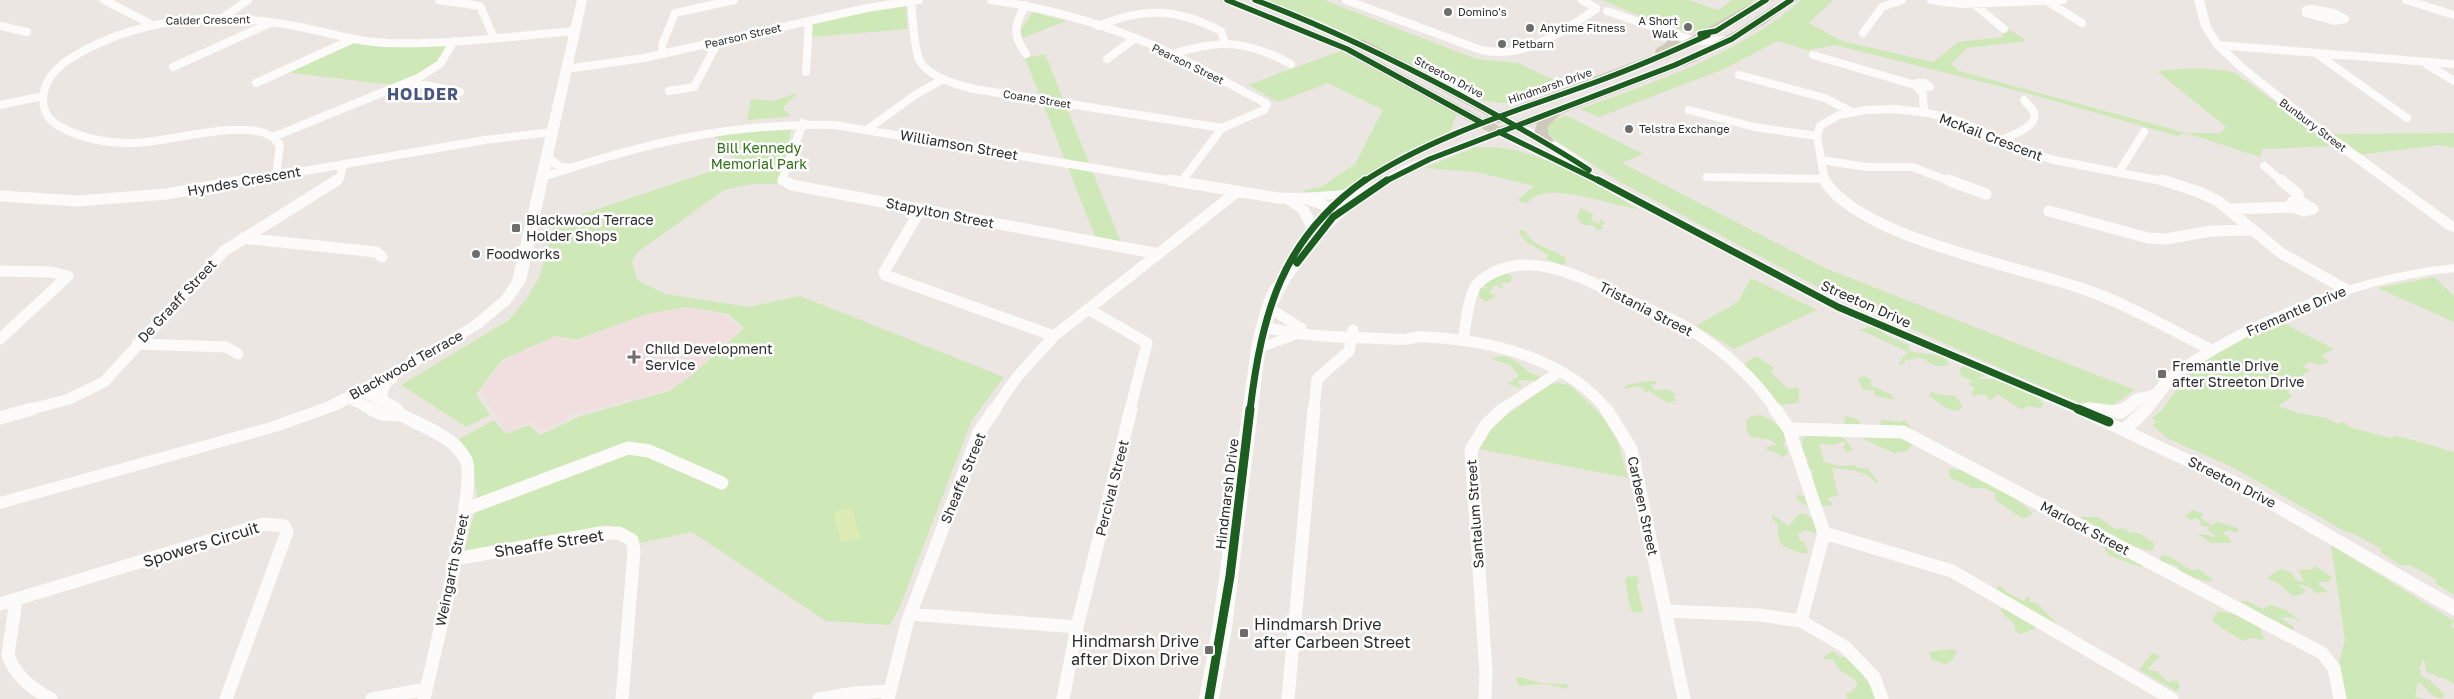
<svg xmlns="http://www.w3.org/2000/svg" width="2454" height="699" font-family="'Golos Text',sans-serif">
	<rect width="100%" height="100%" fill="#ebe6e1"/>
	<path fill="#f1dfdf" d="M688,308L726,315L741,329L690,376L665,391L569,415L568,419L540,431L530,422L507,432L480,391L503,361L556,337L574,342L646,315Z"/>
	<path fill="#cfe8b7" d="M1266,0H1324L1476,59L1518,63L1567,86C1534,98 1517,108 1482,100L1327,24Z
		M1600,0H1689L1718,10L1732,0H1755C1739,12 1715,30 1694,31C1669,33 1626,8 1600,0Z
		M1801,0H1833L1809,23L1842,41L1933,62L1958,42L2003,37L2002,30H2010L2027,41L1967,48L1951,64L1959,71L2186,133H2221L2226,127L2157,71C2181,69 2211,66 2235,73L2337,146L2263,149L2260,157L2186,133L2177,136L2030,94L1835,45L1807,50L1777,41L1724,69L1599,117L1580,109C1656,81 1739,55 1801,0Z
		M906,2L907,29L812,37L811,22Z
		M1032,13H1036L1066,21L1022,38L1021,29Z
		M351,41H453L439,67L402,86L283,72Z
		M1340,51L1457,114L1450,131L1399,155L1337,195L1300,191L1321,187L1355,164L1383,110L1328,83L1278,102L1248,85Z
		M1045,54L1122,245L1096,239L1025,58Z
		M798,93L784,106V110L791,116L747,120L751,99L773,101Z
		M1566,115L1643,154L1622,163L1825,268L2135,390L2101,413L1818,287L1620,182L1555,140L1546,130L1550,123Z
		M770,129L791,130L784,169L776,184H752L724,190L638,252L632,261L637,280L666,294L748,307L800,296L1004,377L972,420L899,609L890,625L826,621L692,532L640,543L608,525L463,555L478,500L471,459L459,439L494,420L506,434L529,425L540,435L581,416L669,391L691,376L744,328L728,314L687,307L647,314L576,340L556,336L502,360L476,394L490,415L466,427L401,385L509,320L527,298L539,277L556,218L577,216L727,166L733,159L715,135Z
		M2454,133V148L2440,145L2358,155L2330,134Z
		M1476,147C1485,148 1495,147 1503,148C1548,154 1599,185 1638,209C1611,205 1567,188 1542,194C1535,195 1531,200 1526,204L1518,200L1534,186L1476,172L1424,168Z
		M1580,208L1594,214L1590,219L1600,224L1599,220L1603,218L1602,221L1606,223L1601,225L1603,229L1597,231L1593,225C1584,226 1581,225 1577,217Z
		M1521,230L1525,231C1534,248 1552,248 1566,258V263L1562,265L1546,259L1548,255L1526,242L1518,231Z
		M1505,273L1512,276L1510,283H1500L1504,287L1500,288L1497,285L1493,287L1489,293L1495,295L1494,298L1485,302L1480,298L1478,288H1487L1484,285L1490,278Z
		M2434,277L2454,296V322L2378,288Z
		M1751,278L1817,310L1734,349L1696,326L1739,301Z
		M2274,319L2291,326L2290,327L2334,349L2322,355L2329,362L2319,365L2308,362L2303,367L2310,370L2293,382L2288,392L2292,397L2278,406L2298,413L2326,418L2338,424L2343,422L2352,428L2391,438L2398,436L2454,452V595L2435,583L2437,580L2410,565L2402,566L2380,552L2382,549L2354,534L2346,532L2236,469L2167,438L2153,426L2156,421L2152,418L2161,411L2194,367Z
		M1874,325L1886,335L1909,345V351C1922,355 1933,352 1946,358L1949,364C1941,369 1930,365 1924,359L1913,357L1914,359L1906,360L1902,365L1898,364L1908,352L1860,330Z
		M1504,356L1516,361L1529,372L1540,377L1536,381L1520,380L1518,383L1521,385L1520,388L1507,383L1514,381L1512,378H1517L1518,375L1510,365L1492,359L1494,357Z
		M1756,356L1774,368L1771,372L1788,389L1797,387L1799,390V403L1779,405L1743,365Z
		M1968,365L1986,375L1978,379H2003L2037,395L2043,404L2041,408L2025,406L2026,409H2021L1997,394L1991,400L1986,398L1988,396L1984,394L1975,396L1971,394L1975,388L1968,383L1973,381L1961,376L1960,368Z
		M1864,376L1872,380L1870,385L1892,395L1894,400L1875,396L1874,390H1863L1858,378Z
		M1648,381H1656V384L1651,385L1654,390L1668,389L1676,395L1673,397L1677,400L1668,403L1649,391L1646,392L1639,386L1624,389L1626,385Z
		M1560,383L1571,386L1601,415L1615,432L1628,478L1479,449L1495,423L1551,384Z
		M1932,392L1940,395L1957,396L1955,398L1961,400L1958,401L1963,406L1958,411C1948,411 1937,402 1929,395Z
		M1760,415C1771,419 1786,429 1790,440L1783,442L1788,453L1782,457L1775,452L1766,450L1767,447L1777,445L1771,440L1751,437L1747,431L1746,421L1752,416Z
		M1846,416L1860,420L1859,426H1879L1882,420L1901,422L1902,420L1906,421L1913,432L1907,437L1912,445L1907,451L1894,453L1863,439L1864,433L1845,426L1844,420Z
		M1825,432L1844,438L1853,450L1847,452L1843,448L1846,443L1842,442L1834,445L1819,444L1824,462L1839,466L1855,465L1858,468H1868L1879,483L1875,482C1864,469 1849,470 1832,468L1838,496L1827,498L1832,503L1830,506L1804,505L1796,499L1799,494L1811,500L1818,494L1811,485L1813,471L1806,467L1805,462L1810,460L1803,455L1798,446L1803,443L1802,439L1808,435Z
		M1949,469C1976,468 2011,495 2032,512L2030,516L2023,519L1995,500V493L1984,488H1972L1949,477Z
		M2193,510L2204,514L2201,518L2212,525L2216,522L2233,526L2239,529L2237,533L2230,530L2222,533L2228,536L2231,543H2211L2197,534L2209,535L2213,538L2215,535L2208,531L2209,526H2199L2201,523L2197,518L2191,520L2184,516Z
		M1803,513C1813,517 1816,522 1816,534L1806,530L1798,534L1799,539L1805,543L1808,550L1806,554C1786,549 1776,548 1778,525L1772,518V514L1788,526L1799,514Z
		M2081,517H2098L2116,529L2123,528L2131,533H2139L2154,543V549L2150,551L2137,547L2134,549L2145,565L2140,567L2108,555L2101,543L2079,521Z
		M2331,545L2454,621L2450,627L2454,629V684C2444,677 2435,677 2426,671L2424,658L2420,667L2421,676L2430,680L2444,694L2443,698C2429,699 2428,687 2418,682L2415,697L2426,699H2345L2339,662L2345,640Z
		M2164,555C2171,556 2184,567 2193,571L2198,569L2215,581H2203L2198,578L2195,579L2186,576V574L2179,570V567L2161,561L2160,557Z
		M2315,566L2332,577L2329,582H2317L2328,592L2316,593L2309,587L2297,584L2306,590L2301,595L2292,596L2278,583L2268,579L2272,574L2281,569L2292,573L2295,577L2293,579L2304,582L2299,570L2308,569L2311,570Z
		M1629,576H1636L1639,579L1637,586L1643,611L1639,613L1633,612L1630,608L1625,579Z
		M1999,585L2008,593L2023,601L2028,596L2030,598L2029,602L2037,603L2057,624L2051,627L2041,620L2035,629L2020,634L2015,630L2014,623L2005,616L2000,609L2004,607L1994,591Z
		M2240,601H2247L2263,609L2270,605L2286,610L2302,622L2290,617L2280,618L2294,627V630H2288L2278,622L2272,621Z
		M2218,611L2236,614L2262,629L2261,632L2264,638L2263,640L2251,638L2243,641C2232,634 2221,629 2212,620Z
		M1953,649L1957,652C1953,658 1953,661 1945,664L1931,659L1929,652Z
		M1833,651L1840,657H1853L1867,673L1864,678L1875,691L1876,699H1848L1845,693L1851,692L1857,686L1856,680L1841,671L1832,659L1825,660L1824,656Z
		M2152,653L2157,654L2160,658L2156,659L2148,670L2157,671L2168,682L2174,680L2178,681L2180,688L2176,691L2139,670Z
		M1520,677L1541,683L1567,684L1568,689L1545,684L1519,686L1516,679Z"/>
	<path fill="#dcecb4" d="M852,508L860,538L841,543L834,512Z"/>
	<g fill="none" stroke-linecap="round" stroke-linejoin="round">
		<path stroke="#fcfbfa" stroke-width="8" d="M104,0L149,23
			M439,0L480,6L494,38
			M991,0C1045,8 1101,23 1152,45C1191,62 1229,84 1267,104L1264,110L1222,128L1182,181
			M1346,0L1478,49C1520,62 1563,32 1596,9
			M1582,0L1596,8
			M1931,0L1961,4L2063,0
			M2406,0L2454,15
			M911,1C913,19 913,39 918,56C923,76 957,85 974,89L1222,128
			M2047,1L2082,23
			M1974,4L2004,29
			M1026,5C1014,24 1012,35 1026,54
			M2312,9L2334,13L2345,19L2335,21L2306,13V10Z
			M1607,11L1694,41L1726,40
			M221,19L248,0
			M0,26L27,32
			M1098,26C1144,7 1176,8 1221,31L1224,41
			M1863,33L1882,7L1902,0
			M2218,45L2454,64
			M663,54L662,45L675,13L734,0
			M1172,54C1220,39 1246,40 1291,64
			M2317,54L2407,118
			M1813,55L1915,85L1923,94L1924,112
			M1107,59L1134,39
			M2426,64L2454,81
			M173,67L270,23
			M566,69L644,58L867,8L919,0
			M806,72L809,21
			M1739,75L1825,98L1850,111
			M410,82L460,92
			M256,83L351,40
			M1915,85L1916,83H1925L1930,87H1918
			M669,91L694,87L718,42
			M0,105L43,96
			M1689,110L1754,127L1817,136
			M868,129L915,95L943,79
			M273,137L418,78L440,64L454,41
			M2002,140C2011,135 2038,127 2034,113C2033,109 2027,104 2024,100
			M1821,160L1867,167H1912L1952,182
			M2264,166L2283,182
			M2119,172L2144,132
			M276,175L280,145C277,142 274,138 271,136C243,119 169,142 135,143C110,144 81,139 59,126C46,119 41,106 44,91C49,70 70,58 87,49C151,16 221,13 290,25C323,31 355,42 388,43C451,45 513,36 575,31
			M543,177C645,143 727,123 835,125L1178,182
			M1707,177L1823,179
			M240,182L485,140L552,132
			M336,182L340,178L343,164
			M785,182L782,180L803,123
			M1825,182L1817,136L1820,126L1839,115L1865,110L1895,109L1928,113L1959,121L2029,152L2054,160L2167,182"/>
		<path stroke="#fcfbfa" stroke-width="11" d="M783,180L792,185L1159,254
			M1170,180L1278,198L1307,199L1322,204L1333,212V217
			M1824,180C1862,240 2022,266 2089,291C2129,305 2173,331 2212,350
			M1948,180L1986,194
			M2162,180L2199,192L2218,201L2281,253L2345,289
			M2281,180L2298,194L2299,201
			M0,196L78,201L166,194L247,180
			M2299,201L2313,209L2304,211L2293,207L2292,202Z
			M921,209L884,272L885,275L1054,336
			M2230,209L2293,207
			M2049,211L2148,238L2166,239L2211,231L2251,230
			M243,238L376,252L382,257
			M0,271L51,272L68,276L0,339
			M1088,309L1147,343L1130,410
			M1264,327C1299,336 1334,337 1369,338C1382,338 1395,340 1407,339C1414,338 1419,336 1426,337C1489,340 1566,358 1607,410
			M1463,340C1466,326 1468,291 1479,282C1526,243 1587,280 1632,302C1651,311 1673,318 1691,330C1724,351 1754,378 1776,410
			M137,344L226,347L238,354
			M362,391L393,406L397,410
			M349,398L374,410
			M28,410L69,399L104,382L224,251L337,180
			M994,410L1017,377L1054,336L1238,191
			M1314,410L1317,379L1349,351L1353,330
			M1501,410L1559,372"/>
		<path stroke="#fcfbfa" stroke-width="13" d="M371,409L381,414L401,415
			M396,409L401,415C422,426 455,437 466,460C478,485 432,661 424,699
			M1606,409L1631,449L1684,699
			M1775,409L1789,429L1824,533L1801,621
			M0,418L32,409
			M1789,429L1903,432L2322,653L2334,668L2340,699
			M466,509L628,448L649,451L722,483
			M1824,533L1952,571L2172,699
			M455,559L600,533H619L632,540L634,551L622,699
			M16,600L8,655C15,676 32,689 51,699
			M0,604L264,524L284,526L287,532L226,699
			M1665,611L1759,615L1801,621L1844,646L1874,677L1882,699
			M910,614L1077,627
			M372,699L426,689
			M819,699L855,693L889,691
			M888,699L907,623L979,432L995,409
			M1063,699L1077,627L1131,409
			M1288,699L1314,409
			M1485,699L1486,672L1471,450L1486,425L1503,409"/>
		<path fill="#fcfbfa" fill-rule="evenodd" d="M577,0H587L553,156L562,163L575,164L577,167C571,173 558,171 551,166L526,281L511,303L481,328L398,378L396,382L390,387L387,395L392,402L390,406H378L371,395L373,391L338,410L279,431L0,509V497L267,423L326,402L401,364L471,322L501,297L512,281Z
			M2194,0H2204L2211,27L2222,43L2244,64L2326,129L2454,222V232L2449,231L2318,135L2236,68L2214,47L2201,27Z
			M1482,119L1486,121V125C1441,143 1396,163 1357,192L1407,164L1499,128L1569,161L1543,144L1510,126L1512,124C1527,120 1574,154 1588,163L1590,166L1585,169L1843,304L2081,404C2094,399 2109,409 2122,403C2127,401 2130,396 2135,394C2140,391 2148,393 2153,389C2156,386 2159,381 2162,377C2174,367 2187,359 2200,351C2279,305 2363,274 2454,264V272C2379,280 2311,303 2245,338C2224,350 2202,361 2183,376C2164,391 2155,413 2135,429L2248,482L2454,600V616L2236,490L2060,407L1833,310L1618,195L1498,136C1418,167 1353,190 1302,264C1292,278 1283,291 1277,307L1306,325L1307,333L1305,336L1265,351L1232,628L1219,699H1199L1212,628L1251,349C1254,335 1264,286 1276,281L1314,229H1307L1298,212L1284,203L1288,200V195L1293,194L1344,190L1404,153ZM1335,199L1344,201L1318,225L1308,207L1297,202ZM1274,317L1294,330L1268,340ZM2145,402L2122,423L2104,415H2110L2118,419L2124,418Z"/>
		<path fill="#cfc9bc" fill-rule="evenodd" d="M1221,0H1237L1351,46L1483,118L1488,116L1354,43L1360,39L1364,40L1500,112L1655,54L1656,49L1667,42L1663,33L1665,30H1673L1680,43L1758,0H1772L1737,23L1668,58L1510,117L1512,120L1510,123H1494L1500,127C1580,98 1663,73 1737,30C1756,19 1775,0 1797,0L1763,25L1692,63L1561,114L1548,126V133L1554,141L1547,145L1542,144L1534,133L1537,123L1504,135H1494L1343,52Z"/>
		<defs>
			<path id="cycleway-far2" d="M1227,0L1347,49L1482,123
				M1255,0C1325,26 1392,59 1458,94C1502,118 1547,142 1589,170
				M1700,34L1716,31L1766,0
				M1499,132L1601,182
				M1363,182C1434,135 1517,111 1596,82C1634,68 1671,52 1708,35
				M1384,182L1430,159L1675,65L1732,39L1791,0"/>
			<path id="cycleway-far1" d="M1598,180L1838,307L2081,410
				M1297,263L1333,217L1387,180
				M1250,410C1262,314 1281,239 1365,180"/>
			<path id="cycleway" d="M2078,409L2109,422
				M1209,699L1230,576L1250,409"/>
		</defs>
		<use href="#cycleway-far2" stroke="#fff" stroke-width="8"/>
		<use href="#cycleway-far1" stroke="#fff" stroke-width="10"/>
		<use href="#cycleway" stroke="#fff" stroke-width="12"/>
		<use href="#cycleway-far2" stroke="#1b5e20" stroke-width="5.5"/>
		<use href="#cycleway-far1" stroke="#1b5e20" stroke-width="7"/>
		<use href="#cycleway" stroke="#1b5e20" stroke-width="9"/>
	</g>
	<g fill="#6f6d6b" stroke="#fff" stroke-width="2">
		<circle cx="1448" cy="12" r="5"/>
		<circle cx="1688" cy="27" r="5"/>
		<circle cx="1530" cy="28" r="5"/>
		<circle cx="1502" cy="44" r="5"/>
		<circle cx="1629" cy="129" r="5"/>
		<rect x="511" y="223" width="10" height="10" rx="2.5"/>
		<circle cx="476" cy="254" r="5"/>
		<path d="M631.5 349.5h5v5h5v5h-5v5h-5v-5h-5v-5h5z"/>
		<rect x="2157" y="369" width="10" height="10" rx="2.5"/>
		<rect x="1239" y="628" width="10" height="10" rx="2.5"/>
		<rect x="1204" y="645" width="10" height="10" rx="2.5"/>
	</g>
	<g text-anchor="middle" stroke-width="5" stroke-linejoin="round" paint-order="stroke">
		<g font-size="11" fill="#2c2c2c" stroke="#fff" text-anchor="start">
			<text x="1458" y="16">Domino's</text>
			<text x="1678" y="25" text-anchor="end">A Short<tspan x="1678" dy="13">Walk</tspan></text>
			<text x="1540" y="32">Anytime Fitness</text>
			<text x="1512" y="48">Petbarn</text>
			<text x="1639" y="133">Telstra Exchange</text>
		</g>
		<g font-size="11" fill="#2c2c2c" stroke="#fff">
			<text transform="translate(208 20) rotate(-1)" y="4">Calder Crescent</text>
			<text transform="translate(743 36) rotate(-13)" y="4">Pearson Street</text>
			<text transform="translate(1188 64) rotate(26)" y="4">Pearson Street</text>
			<text transform="translate(1449 77) rotate(28)" y="4">Streeton Drive</text>
			<text transform="translate(1550 86) rotate(-19)" y="4">Hindmarsh Drive</text>
			<text transform="translate(1037 99) rotate(9)" y="4">Coane Street</text>
			<text transform="translate(2313 125) rotate(37)" y="4">Bunbury Street</text>
		</g>
		<g font-size="14" fill="#2c2c2c" stroke="#fff">
			<text transform="translate(1991 137) rotate(21)" y="5">McKail Crescent</text>
			<text transform="translate(959 145) rotate(10)" y="5">Williamson Street</text>
			<text transform="translate(244 181) rotate(-10)" y="5">Hyndes Crescent</text>
			<text transform="translate(940 213) rotate(11)" y="5">Stapylton Street</text>
			<text transform="translate(177 301) rotate(-47)" y="5">De Graaff Street</text>
			<text transform="translate(1866 304) rotate(24)" y="5">Streeton Drive</text>
			<text transform="translate(1646 309) rotate(27)" y="5">Tristania Street</text>
			<text transform="translate(2296 311) rotate(-23)" y="5">Fremantle Drive</text>
			<text transform="translate(406 365) rotate(-29)" y="5">Blackwood Terrace</text>
			<text transform="translate(963 478) rotate(-68)" y="5">Sheaffe Street</text>
			<text transform="translate(2232 482) rotate(27)" y="5">Streeton Drive</text>
			<text transform="translate(1112 488) rotate(-76)" y="5">Percival Street</text>
			<text transform="translate(1227 494) rotate(-83)" y="5">Hindmarsh Drive</text>
			<text transform="translate(1643 506) rotate(78)" y="5">Carbeen Street</text>
			<text transform="translate(1475 514) rotate(-94)" y="5">Santalum Street</text>
			<text transform="translate(2085 528) rotate(28)" y="5">Marlock Street</text>
			<text transform="translate(452 570) rotate(-78)" y="5">Weingarth Street</text>
		</g>
		<g font-size="14" fill="#2e7014" stroke="#fff">
			<text x="759" y="153">Bill Kennedy<tspan x="759" dy="16">Memorial Park</tspan></text>
		</g>
		<g font-size="14" fill="#2c2c2c" stroke="#fff" text-anchor="start">
			<text x="526" y="225">Blackwood Terrace<tspan x="526" dy="16">Holder Shops</tspan></text>
			<text x="486" y="259">Foodworks</text>
			<text x="645" y="354">Child Development<tspan x="645" dy="16">Service</tspan></text>
			<text x="2172" y="371">Fremantle Drive<tspan x="2172" dy="16">after Streeton Drive</tspan></text>
		</g>
		<g font-size="16" font-weight="bold" letter-spacing="1" fill="#485681" stroke="#fff">
			<text x="423" y="100">HOLDER</text>
		</g>
		<g font-size="16" fill="#2c2c2c" stroke="#fff">
			<text transform="translate(549 543) rotate(-9)" y="6">Sheaffe Street</text>
			<text transform="translate(201 544) rotate(-17)" y="6">Spowers Circuit</text>
		</g>
		<g font-size="16" fill="#2c2c2c" stroke="#fff" text-anchor="start">
			<text x="1254" y="630">Hindmarsh Drive<tspan x="1254" dy="18">after Carbeen Street</tspan></text>
			<text x="1199" y="647" text-anchor="end">Hindmarsh Drive<tspan x="1199" dy="18">after Dixon Drive</tspan></text>
		</g>
	</g>
</svg>
